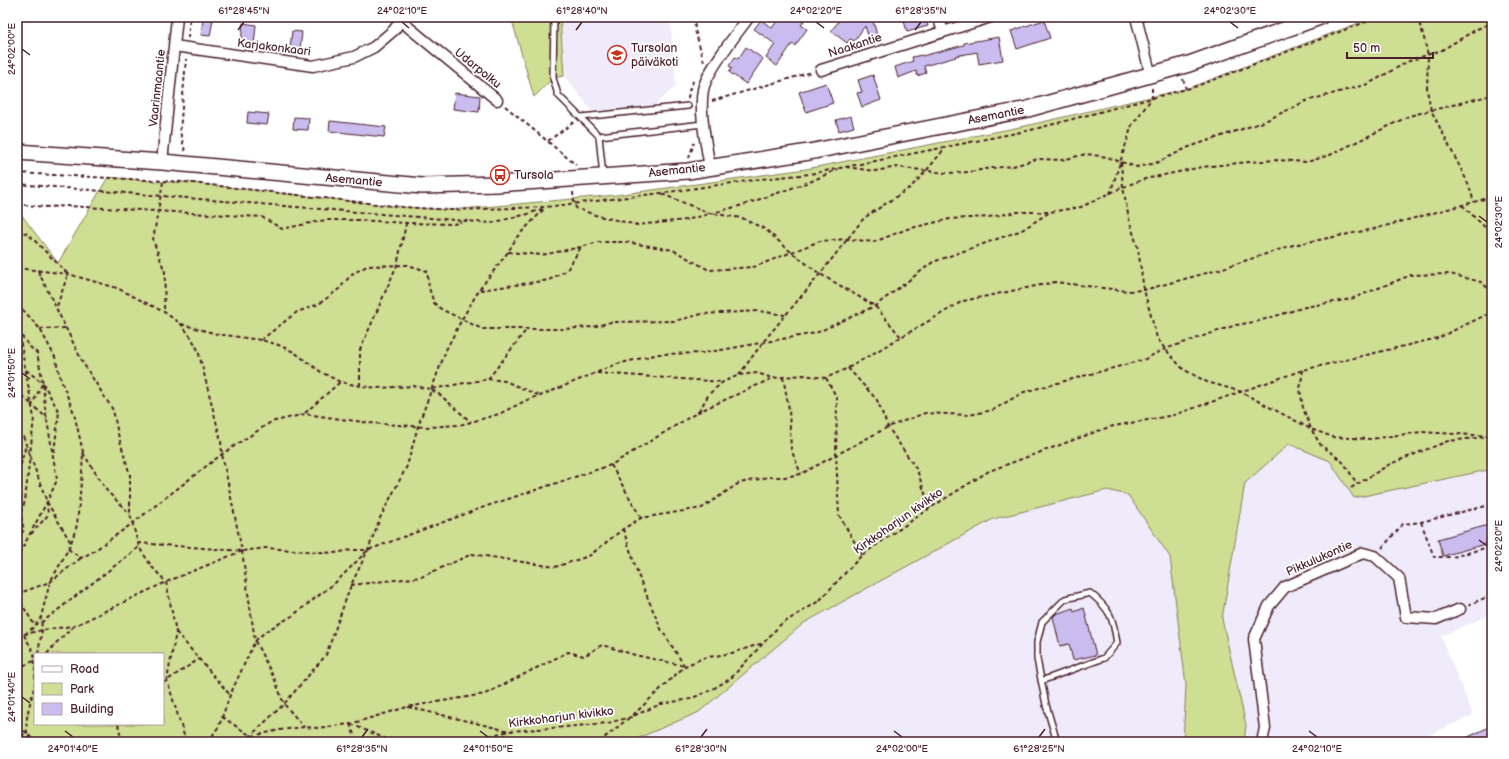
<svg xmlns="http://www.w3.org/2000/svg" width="1509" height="759" font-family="'Balsamiq Sans',sans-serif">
	<rect width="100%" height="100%" fill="#fff"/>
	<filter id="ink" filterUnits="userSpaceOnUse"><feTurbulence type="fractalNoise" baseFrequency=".025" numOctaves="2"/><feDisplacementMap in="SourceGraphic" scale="8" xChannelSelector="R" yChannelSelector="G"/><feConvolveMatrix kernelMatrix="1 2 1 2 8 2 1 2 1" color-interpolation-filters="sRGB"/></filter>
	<g filter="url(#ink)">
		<path fill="#efebfa" d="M560,17H670L676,86L655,105L592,111L564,76Z
			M1289,444L1330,461L1354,498L1489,470L1492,480V614L1441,636L1473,715L1414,742H1244L1246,725L1222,619L1245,483Z
			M1107,490L1128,495L1170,557L1186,685L1183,742H629L699,712L804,623L993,519Z"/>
		<path fill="#cede92" stroke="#8c7e5e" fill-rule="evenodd" d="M511,17H560L564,76L553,78L534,97Z
			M1374,17H1492V480L1488,470L1354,498L1330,461L1289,444L1245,483L1222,619L1246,725L1244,742H1183L1186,685L1170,557L1128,495L1107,490L993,519L804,623L699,712L629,742H17V209L58,263L108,177L163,182H184L402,207L451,210L616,195L806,169L1025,126L1189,88ZM35,654H163V724H35Z"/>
		<path fill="#cabcee" stroke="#4a1f2b" d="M780,17H798L804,21L801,25L807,29L795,46L792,44L777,66L766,58L775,44L754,29L761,20L772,28Z
			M842,17H872L878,39L870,42L865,26L854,41L850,39L847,43L831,31Z
			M903,17H925L928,26L907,32Z
			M203,19L213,20L210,36L201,35Z
			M1044,20L1050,38L1017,49L1011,31Z
			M243,23L256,25L254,45L241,43Z
			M292,31L302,32L300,50L290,49Z
			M999,37L1003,60L979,64L977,52L955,56L956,57L924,66L926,73L917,76L916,71L898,78L895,67L913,61L912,57L922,55V56L964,45V43Z
			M746,47L763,59L746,84L729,72L732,68L729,66L735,57L738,59Z
			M873,75L881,100L862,107L857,93L862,92L858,80Z
			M826,83L833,103L806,112L799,92Z
			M455,93L480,96L479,112L453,109Z
			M248,112L269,114L267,125L247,123Z
			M851,116L854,127L839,131L836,120Z
			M294,117L309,118L308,130L293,129Z
			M330,121L386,127L384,137L329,131Z
			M1492,524V542L1443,556L1438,539Z
			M1073,608L1074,612L1084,608L1096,655L1073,660L1069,644L1060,646L1053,617L1056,614Z
			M1489,727L1492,734V742H1458Z"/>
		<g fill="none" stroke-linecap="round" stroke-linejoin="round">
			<defs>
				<path id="lane" d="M554,17L553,78L558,95L599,136L603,176
					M581,117L688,106
					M599,136L703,124
					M1041,681L1104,658L1117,643C1113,618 1111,610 1090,593L1065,599L1042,622L1037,642V659L1046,705L1057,742"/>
				<path id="street" d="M938,17L943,31
					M1136,17L1151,76
					M401,21L497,100
					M174,46L313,66L354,57L374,47L394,30L403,17
					M821,70L991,17
					M162,162L177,17
					M710,167C706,145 699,111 703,90C706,72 737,33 749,17
					M1262,742L1265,728L1254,639L1269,606L1285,587L1363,553L1375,556L1399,578L1406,617L1436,619L1460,609"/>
				<path id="secondary" d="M17,152L162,162L422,186L497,184L688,171L809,152L1028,109L1189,64L1320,17"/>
			</defs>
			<use href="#lane" stroke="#4a1f2b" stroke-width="8"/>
			<use href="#street" stroke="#4a1f2b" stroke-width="13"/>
			<use href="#secondary" stroke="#4a1f2b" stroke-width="18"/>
			<path stroke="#4a1f2b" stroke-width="2" stroke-dasharray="4 3" stroke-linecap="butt" d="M694,17L695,30L704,62
				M1417,17L1423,34L1428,55L1427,90L1431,110L1468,183L1474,202
				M188,38L190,17
				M1183,79L1186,89
				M688,98L689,91L694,79
				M712,101L812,72
				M505,106L576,165
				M548,141L574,122
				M185,151L180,132L186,59
				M689,158L694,143
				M1121,162L1123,187L1129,219L1138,249L1144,290L1157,338L1165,349L1183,369L1207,382L1239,391L1311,429L1333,437L1370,439L1421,432L1491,436L1492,437
				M846,167L875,171L897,167L945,173L970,172L992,168L1013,166L1038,159L1062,160L1086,154L1107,157L1121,162L1137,167L1156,163L1189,147L1263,122L1306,101L1368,84L1409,61L1442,50L1477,29L1492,23
				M17,173L184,182L402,207L451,210L546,207L661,193L761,179L810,174L1031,130L1194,87L1379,17
				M163,182L153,240L165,272L164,312
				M17,184L491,223L528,214L545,208
				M573,192L574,203L576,208L595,215L637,225L686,220L743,205L812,181L838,169
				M662,194L709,213L742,218L765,229L791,252L820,274L875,306L901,337
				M1110,194L1132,125L1152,98V87
				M17,204L44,207L68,206L262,217L282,229L325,220H358L407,223L454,224L461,222
				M1462,205L1492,234
				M17,230L28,234L68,274L57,306
				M508,252L542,255L581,247L598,242H626L673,250L709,270L754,267L820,241L847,239L874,242L907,229L950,219L989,217L1017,212H1050L1081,207L1123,187L1145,179L1202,167L1249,162L1276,160L1307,162L1330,155L1409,116L1492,95
				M17,268L68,274L117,288L164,312L181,324L191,337L198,350L221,441L222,454L242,551L255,641L275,680L284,704L304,727
				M38,271L83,363L113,410L118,434L130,475V514L139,547L152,567L166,582L176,632L167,680L186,742
				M480,290L549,280L567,270L581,247
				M17,305L25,312L40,329L55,357L61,380L74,413L83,452L82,472L77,525L71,543L63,559L50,582L41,617L35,626L24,635
				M181,324L217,334L261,340L276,344L294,352L321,372L340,382L360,386L378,388L414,386L431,389L488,379L527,329
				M40,329L66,328
				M17,330L30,347L37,353L43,383L45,408L57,480L47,502L17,558
				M17,338L20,339L34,418L25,501L17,523
				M261,340L297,312L319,304L339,289L352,274L367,266L408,265L427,271L429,288L434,303L441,309L482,329H562L593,327L611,322L674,321L702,314L759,311L785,315
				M848,368L877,400L888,427L917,470L930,508
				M26,370L43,383L59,412L54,452
				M1303,370L1300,389L1303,408L1311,429L1320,444L1344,463L1357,484
				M597,373L723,382
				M739,375L763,342L820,274L864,218L911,187L927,170L945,148
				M783,377L789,409L791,449L801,474
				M826,378L837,398L836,455L839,515L862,555
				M488,379L505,381L540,396
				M42,384L32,405L47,418
				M360,386V350L397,265L406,224
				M432,390L440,395L471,422
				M17,393H19L31,404
				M699,411L709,394L723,382L739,375L757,373L772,378
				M305,413L340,382
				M17,433L23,436L47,502L71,543
				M83,453L107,491L130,514
				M611,465L641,518
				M1351,488L1390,464L1448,441L1485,437
				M1421,522L1434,557H1453L1492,546
				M623,529L640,580L661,629L684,665
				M31,534L48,515L47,503
				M17,539L24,530C17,502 16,474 26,446
				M138,543L242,551L266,548L334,553L352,550H368
				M1382,548L1403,524L1421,522L1486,506L1492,511
				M68,549L81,558L94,551L133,523L222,454L271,422L305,414L370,423L427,427L459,425L471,422L499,414L531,398L540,396L617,364L659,354L704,353L816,333L875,306L933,262L1022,230L1050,212
				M351,585L421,577L472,554L555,567L589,556L623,529L641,518L702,508L739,483L769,477H785L801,474L888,427L925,413L969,415L993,410L1024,392L1143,360L1165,349L1236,325L1259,321L1305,307L1351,299L1411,275L1450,274L1481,282L1492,292
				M17,594L50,582L81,558
				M17,596L35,626
				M1468,605L1492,595
				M41,623L139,547
				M176,632L230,695
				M24,635C27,641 32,648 34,654C35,662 35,674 35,682C32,702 21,722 30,742
				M17,636L42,630L74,626L166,582L242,551
				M38,654L42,630L41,617
				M47,654L56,643L74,626
				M17,668L34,661
				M163,683L199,659
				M408,707L509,731
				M633,715L685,666L703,658L732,653L763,643
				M222,717L251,736
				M118,724L122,742
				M350,724L357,742
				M351,724L393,742
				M17,728L26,732L35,742
				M252,736L280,730L304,727L317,728L350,724L407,707L485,694L568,652L584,656L602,645L635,655L685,666
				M17,742L26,732
				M208,742L219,726L230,695L255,641L266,631L292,616L335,583L368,550L487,506L611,465L698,412L773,378L803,375L826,378L848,368L963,301L1055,282L1127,291L1144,290L1214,271L1293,245L1374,229L1492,197
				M244,742L284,704L326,655L351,585L368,550L380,518L407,466L418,426L446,350L462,319L479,290L508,252L517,237L545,208
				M462,742L510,731L565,727L608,723L631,717L661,704L690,699L711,690L730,679L780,625L819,601L862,555L930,508L989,471L1109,427L1174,415L1303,370L1438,338L1492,312
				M497,742L508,733
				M599,742L629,718"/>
			<use href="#lane" stroke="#fff" stroke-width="5"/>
			<use href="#street" stroke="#fff" stroke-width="10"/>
			<use href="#secondary" stroke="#fff" stroke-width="15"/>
		</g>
	</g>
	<path fill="none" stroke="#4a1f2b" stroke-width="1.5" d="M402,22L409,28M816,22L824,28M1230,22L1238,28M238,30L244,22M576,30L582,22M915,30L921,22M22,49L30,55M1479,216L1487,222M22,373L30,379M1479,540L1487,546M22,697L30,703M65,731L73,737M480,731L488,737M894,731L902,737M1309,731L1317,737M362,737L368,729M701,737L707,729M1039,737L1045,729"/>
	<defs>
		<symbol id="school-ring" viewBox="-11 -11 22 22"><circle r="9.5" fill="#fff" stroke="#c8321e" stroke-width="1.5"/><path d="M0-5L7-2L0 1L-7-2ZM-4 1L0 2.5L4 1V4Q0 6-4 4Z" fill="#c8321e"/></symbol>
		<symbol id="bus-ring" viewBox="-11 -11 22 22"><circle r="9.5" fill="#fff" stroke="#c8321e" stroke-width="1.5"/><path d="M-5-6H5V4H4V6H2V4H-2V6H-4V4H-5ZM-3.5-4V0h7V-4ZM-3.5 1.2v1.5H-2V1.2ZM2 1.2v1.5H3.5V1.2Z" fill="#c8321e"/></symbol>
	</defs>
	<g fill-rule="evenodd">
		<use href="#school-ring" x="606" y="44" width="22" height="22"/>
		<use href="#bus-ring" x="489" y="164" width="22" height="22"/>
	</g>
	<g text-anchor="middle" stroke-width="3.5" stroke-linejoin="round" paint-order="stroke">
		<g font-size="12" fill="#4a1f2b" stroke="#fff">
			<text transform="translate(855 45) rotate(-18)" y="4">Naakantie</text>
			<text transform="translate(274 47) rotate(7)" y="4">Karjakonkaari</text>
			<text transform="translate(478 68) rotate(39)" y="4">Udarpolku</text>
			<text transform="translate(157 88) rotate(-84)" y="4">Vaarinmaantie</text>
			<text transform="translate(996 115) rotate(-11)" y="4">Asemantie</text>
			<text transform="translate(677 170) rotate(-6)" y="4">Asemantie</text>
			<text transform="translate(354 180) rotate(5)" y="4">Asemantie</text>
			<text transform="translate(898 521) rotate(-35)" y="4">Kirkkoharjun kivikko</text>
			<text transform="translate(1319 558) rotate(-24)" y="4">Pikkulukontie</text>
			<text transform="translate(561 717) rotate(-7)" y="4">Kirkkoharjun kivikko</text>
		</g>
		<g font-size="12" fill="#4a1f2b" stroke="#fff" text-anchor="start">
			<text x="631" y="52">Tursolan<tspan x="631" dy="14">päiväkoti</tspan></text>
			<text x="514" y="179">Tursola</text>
		</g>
	</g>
	<rect width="1509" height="759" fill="none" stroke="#fff" stroke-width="44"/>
	<rect x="34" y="653" width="130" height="72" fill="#ffffff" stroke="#b7a5aa"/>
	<rect x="42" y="666" width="20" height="6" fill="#ffffff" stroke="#b7a5aa"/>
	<text x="70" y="673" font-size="12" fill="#4a1f2b">Road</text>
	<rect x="42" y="683" width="20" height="12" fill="#cede92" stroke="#b7a5aa"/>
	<text x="70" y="693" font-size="12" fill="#4a1f2b">Park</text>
	<rect x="42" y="703" width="20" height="12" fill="#cabcee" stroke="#b7a5aa"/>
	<text x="70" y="713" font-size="12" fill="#4a1f2b">Building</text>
	<path d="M1347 52v6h86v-6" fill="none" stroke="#4a1f2b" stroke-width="2"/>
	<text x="1353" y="52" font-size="12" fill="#4a1f2b" stroke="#ffffff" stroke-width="3" paint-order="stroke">50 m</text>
	<rect x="22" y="22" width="1465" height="715" fill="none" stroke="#4a1f2b" stroke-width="1.5"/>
	<g font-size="10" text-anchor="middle" fill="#4a1f2b">
		<text x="244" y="14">61°28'45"N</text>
		<text x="402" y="14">24°02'10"E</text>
		<text x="582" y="14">61°28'40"N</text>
		<text x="816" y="14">24°02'20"E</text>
		<text x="921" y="14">61°28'35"N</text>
		<text x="1230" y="14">24°02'30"E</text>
		<text transform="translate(11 49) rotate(-90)" y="4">24°02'00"E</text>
		<text transform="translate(1498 222) rotate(-90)" y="4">24°02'30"E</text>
		<text transform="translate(11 373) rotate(-90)" y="4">24°01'50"E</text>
		<text transform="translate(1498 546) rotate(-90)" y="4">24°02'20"E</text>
		<text transform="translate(11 697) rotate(-90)" y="4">24°01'40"E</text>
		<text x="73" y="752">24°01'40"E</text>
		<text x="362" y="752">61°28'35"N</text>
		<text x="488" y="752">24°01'50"E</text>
		<text x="701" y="752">61°28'30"N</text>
		<text x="902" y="752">24°02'00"E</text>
		<text x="1039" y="752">61°28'25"N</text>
		<text x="1317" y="752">24°02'10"E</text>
	</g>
</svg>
